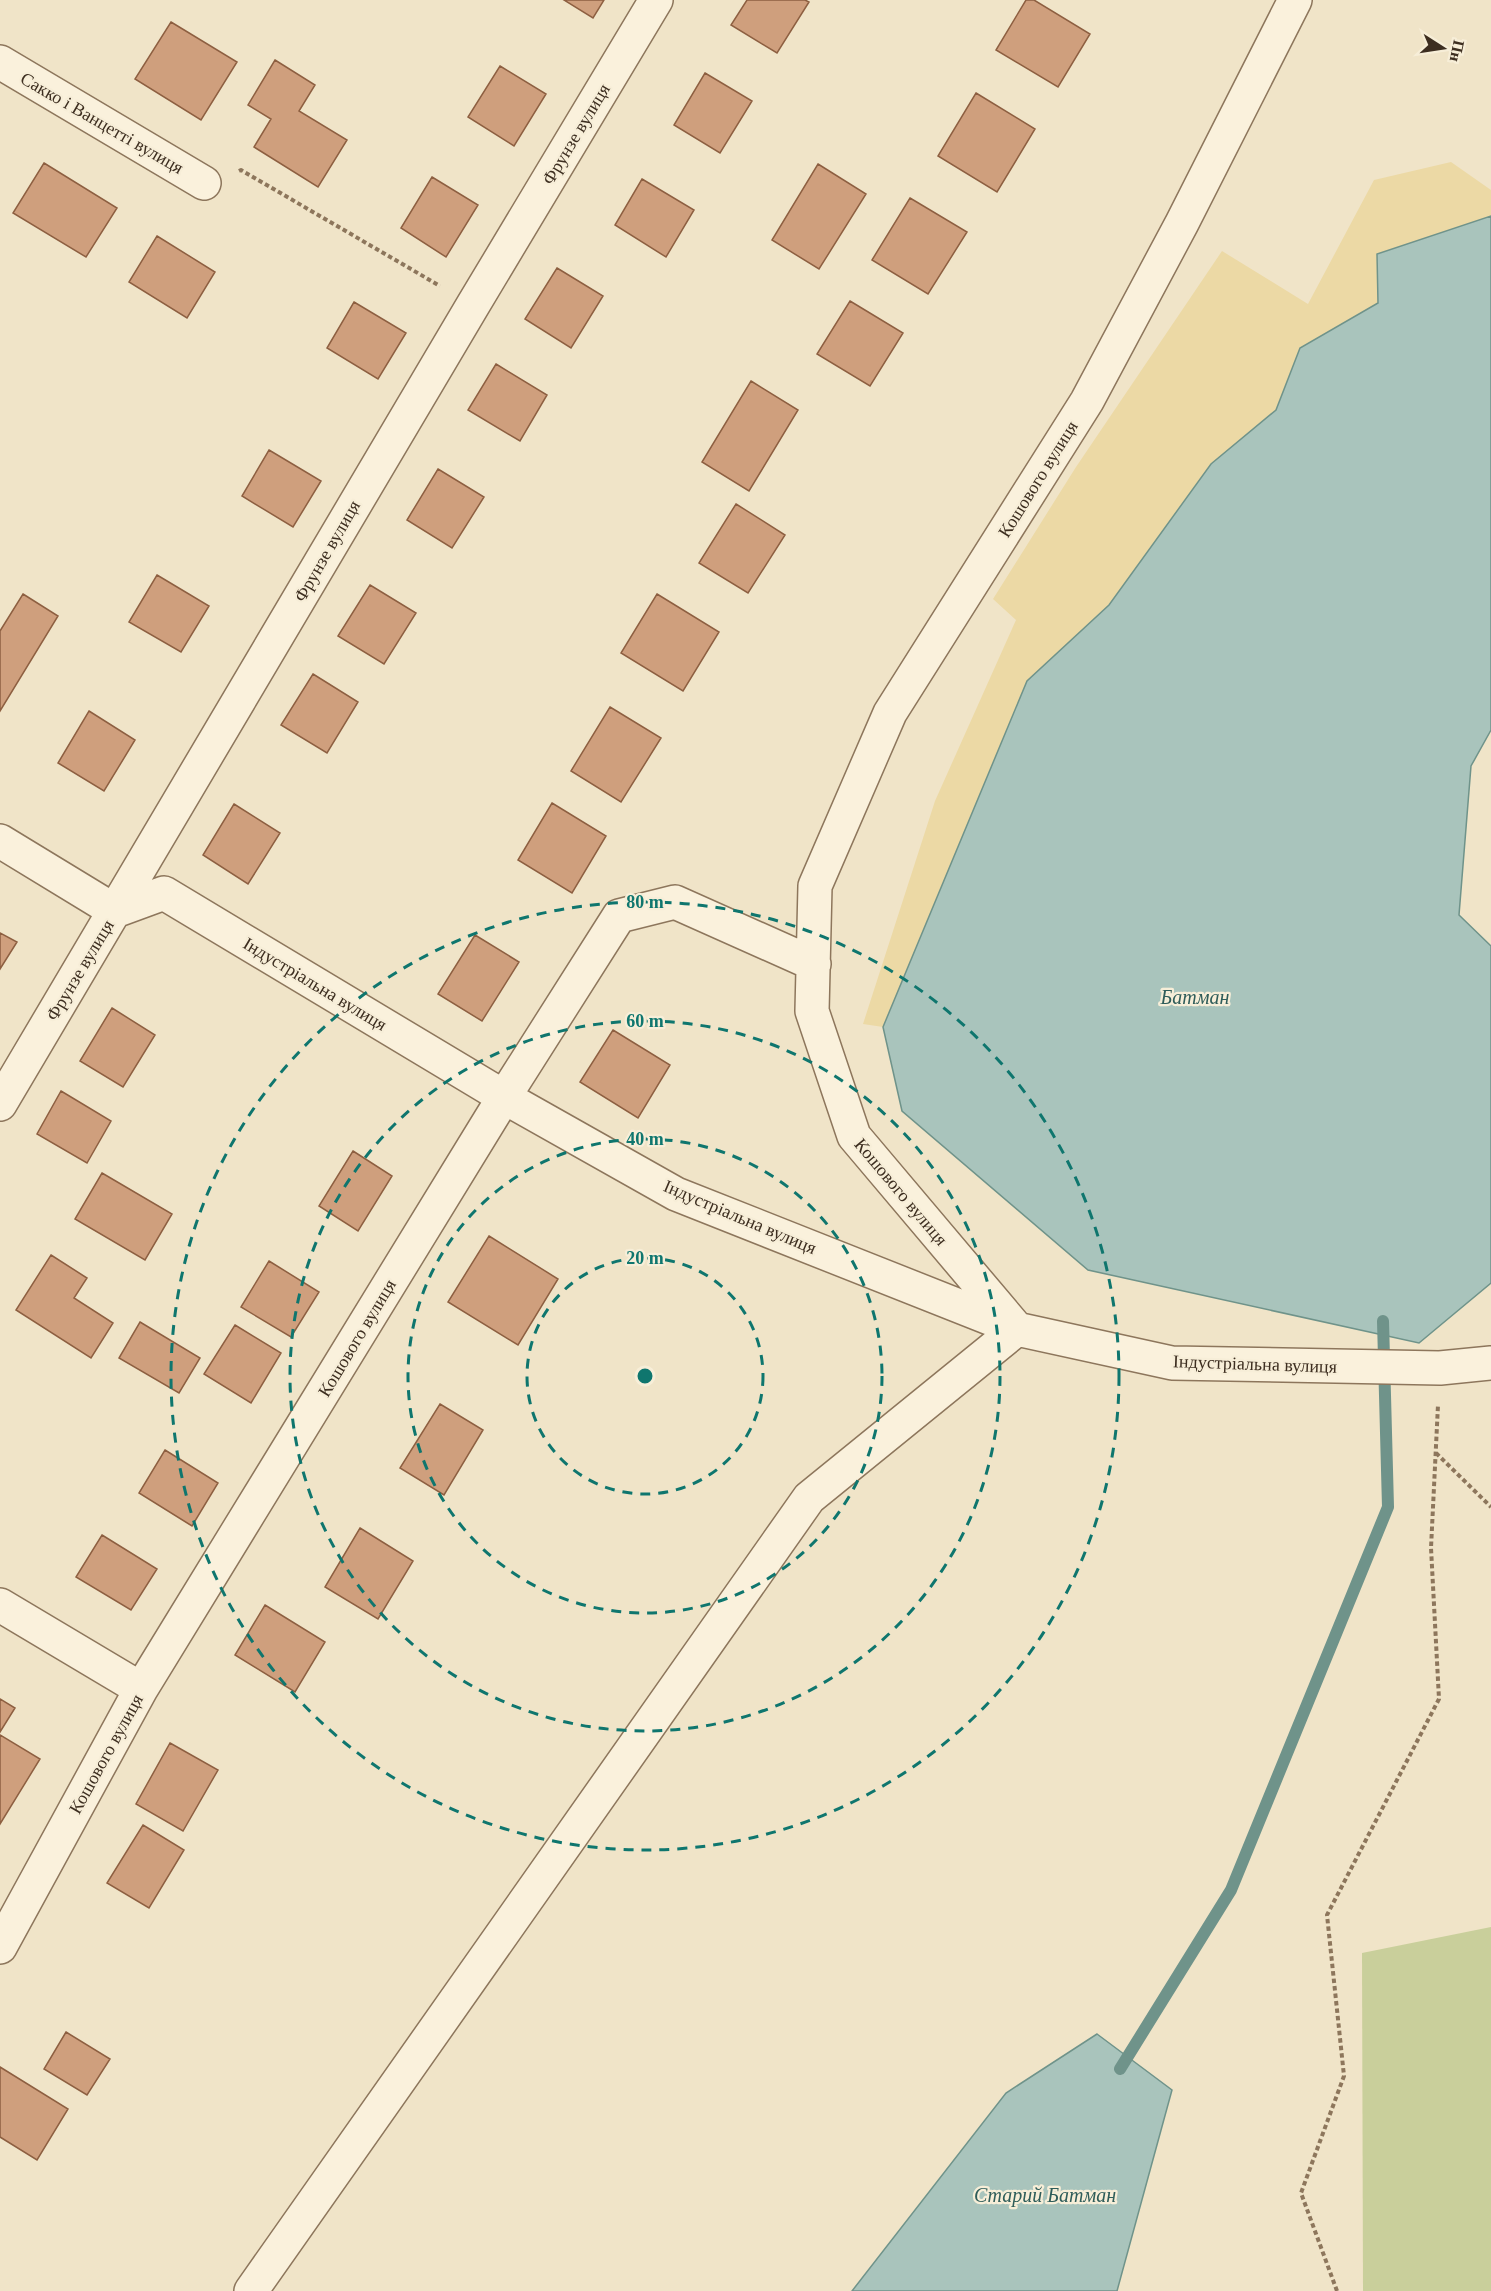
<svg xmlns="http://www.w3.org/2000/svg" width="1491" height="2291" font-family="'Times New Roman',serif">
	<rect width="100%" height="100%" fill="#f0e4c8"/>
	<path fill="#c9cf9b" d="M1491,1927V2291H1363L1362,1953Z"/>
	<path fill="#ecd9a5" d="M1451,162L1491,190V216L1377,254L1378,303L1300,348L1276,410L1211,464L1109,605L1027,681L883,1027L863,1024L935,801L1016,620L993,599L1076,467L1222,251L1308,304L1374,180Z"/>
	<path fill="#a9c4bc" stroke="#6f938a" stroke-width="1.5" d="M1491,216V730L1471,766L1459,915L1491,946V1283L1419,1343L1088,1270L902,1111L883,1027L1027,681L1109,605L1211,464L1276,410L1300,348L1378,303L1377,254Z
		M1097,2034L1172,2090L1117,2291H852L1006,2093Z"/>
	<g fill="none" stroke-linecap="round" stroke-linejoin="round">
		<path stroke="#6f938a" stroke-width="12" d="M1120,2069L1231,1890L1388,1507L1383,1321"/>
	</g>
	<path fill="#cf9f7d" stroke="#8d5f41" stroke-width="1.5" d="M564,0H604L593,18Z
		M747,0H805L809,2L777,53L731,25Z
		M1026,0H1034L1090,34L1058,87L996,50Z
		M171,22L237,62L201,120L135,79Z
		M275,60L315,85L299,111L347,140L318,187L254,147L271,119L248,105Z
		M500,66L546,94L514,146L468,117Z
		M705,73L752,101L720,153L674,125Z
		M976,93L1035,129L997,192L938,156Z
		M44,163L117,208L86,257L13,213Z
		M818,164L866,194L819,269L772,240Z
		M432,177L478,205L446,257L401,228Z
		M642,179L694,210L666,257L615,225Z
		M910,198L967,232L928,294L872,260Z
		M157,236L215,272L187,318L129,282Z
		M557,268L603,296L571,348L525,319Z
		M850,301L903,333L870,386L817,354Z
		M354,302L406,333L378,379L327,348Z
		M496,364L547,395L520,441L468,410Z
		M751,381L798,410L749,491L702,462Z
		M269,450L321,481L293,527L242,496Z
		M438,469L484,497L452,548L407,520Z
		M736,504L785,535L748,593L699,563Z
		M157,575L209,606L181,652L129,622Z
		M370,585L416,613L384,664L338,636Z
		M23,594L58,616L0,711V631Z
		M657,594L719,632L683,691L621,653Z
		M313,674L358,702L327,753L281,725Z
		M610,707L661,738L621,802L571,771Z
		M89,711L135,740L104,791L58,763Z
		M552,803L606,836L572,893L518,860Z
		M234,804L280,833L248,884L203,855Z
		M0,933L17,942L0,969Z
		M475,935L519,962L482,1021L438,994Z
		M112,1008L155,1035L123,1087L80,1061Z
		M613,1030L670,1065L638,1118L580,1082Z
		M61,1091L111,1121L87,1163L37,1134Z
		M353,1151L392,1176L358,1231L319,1206Z
		M102,1173L172,1214L145,1260L75,1219Z
		M489,1236L558,1279L518,1345L448,1302Z
		M51,1255L87,1278L74,1298L113,1323L91,1358L16,1310Z
		M269,1261L319,1292L291,1337L241,1307Z
		M140,1322L200,1358L179,1393L119,1358Z
		M235,1325L281,1353L251,1403L204,1374Z
		M440,1404L483,1430L444,1495L400,1468Z
		M165,1450L218,1483L192,1526L139,1493Z
		M360,1528L413,1561L378,1619L325,1587Z
		M102,1535L157,1569L131,1610L76,1577Z
		M265,1605L325,1642L295,1692L235,1655Z
		M0,1699L15,1708L0,1732Z
		M0,1735L40,1759L0,1824Z
		M170,1743L218,1770L183,1831L136,1804Z
		M143,1825L184,1850L149,1908L107,1883Z
		M66,2032L110,2059L87,2095L44,2069Z
		M0,2067L68,2109L37,2160L0,2137Z"/>
	<g fill="none" stroke-linecap="round" stroke-linejoin="round">
		<defs>
			<path id="street" d="M0,62L204,183
				M0,841L115,911L164,893L504,1097L676,1194L1017,1329L1172,1363L1440,1368L1491,1363
				M0,1104L473,305L656,0
				M0,1605L141,1689
				M0,1947L141,1689L504,1097L619,916L675,902L814,964
				M251,2291L809,1498L1017,1329L854,1136L812,1011L815,886L890,713L1087,401L1182,223L1295,0"/>
		</defs>
		<use href="#street" stroke="#8d765c" stroke-width="36"/>
		<path stroke="#8d765c" stroke-width="4" stroke-dasharray="4.5 3" stroke-linecap="butt" d="M239,171L241,170L440,286
			M1436,1453L1491,1507
			M1337,2291L1301,2193L1344,2076L1327,1915L1439,1699L1431,1548L1438,1405"/>
		<use href="#street" stroke="#faf1dc" stroke-width="33"/>
	</g>
	<g fill="none" stroke="#0f766e" stroke-width="3" stroke-dasharray="10 8">
		<circle cx="645" cy="1376" r="118"/>
		<circle cx="645" cy="1376" r="237"/>
		<circle cx="645" cy="1376" r="355"/>
		<circle cx="645" cy="1376" r="474"/>
	</g>
	<g text-anchor="middle" stroke-width="4.5" stroke-linejoin="round" paint-order="stroke">
		<g font-size="18" fill="#3d2e20" stroke="#f7eed8">
			<text transform="translate(102 123) rotate(30)" y="6">Сакко і Ванцетті вулиця</text>
			<text transform="translate(576 134) rotate(-59)" y="6">Фрунзе вулиця</text>
			<text transform="translate(1038 479) rotate(-58)" y="6">Кошового вулиця</text>
			<text transform="translate(327 551) rotate(-60)" y="6">Фрунзе вулиця</text>
			<text transform="translate(80 970) rotate(-59)" y="6">Фрунзе вулиця</text>
			<text transform="translate(315 984) rotate(31)" y="6">Індустріальна вулиця</text>
			<text transform="translate(901 1192) rotate(50)" y="6">Кошового вулиця</text>
			<text transform="translate(740 1217) rotate(23)" y="6">Індустріальна вулиця</text>
			<text transform="translate(357 1338) rotate(-59)" y="6">Кошового вулиця</text>
			<text transform="translate(1255 1364) rotate(2)" y="6">Індустріальна вулиця</text>
			<text transform="translate(106 1754) rotate(-61)" y="6">Кошового вулиця</text>
		</g>
		<g font-size="20" font-style="italic" fill="#2f5d5a" stroke="#f7eed8">
			<text x="1195" y="1004">Батман</text>
			<text x="1045" y="2202">Старий Батман</text>
		</g>
	</g>
	<circle cx="645" cy="1376" r="9" fill="#0f766e" stroke="#f7eed8" stroke-width="3"/>
	<g font-size="18" text-anchor="middle" font-weight="bold" fill="#0f766e" stroke="#f7eed8" stroke-width="4.5" stroke-linejoin="round" paint-order="stroke">
		<text x="645" y="908">80 m</text>
		<text x="645" y="1027">60 m</text>
		<text x="645" y="1145">40 m</text>
		<text x="645" y="1264">20 m</text>
	</g>
	<g transform="translate(1443 48) rotate(102)" stroke="#f7eed8" stroke-width="4.5" paint-order="stroke">
	<path d="M0-4.5L10 22L0 15L-10 22Z" fill="#3d2e20"/>
	<text y="-9" font-size="16" font-weight="bold" text-anchor="middle" fill="#3d2e20">Пн</text>
	</g>
</svg>
